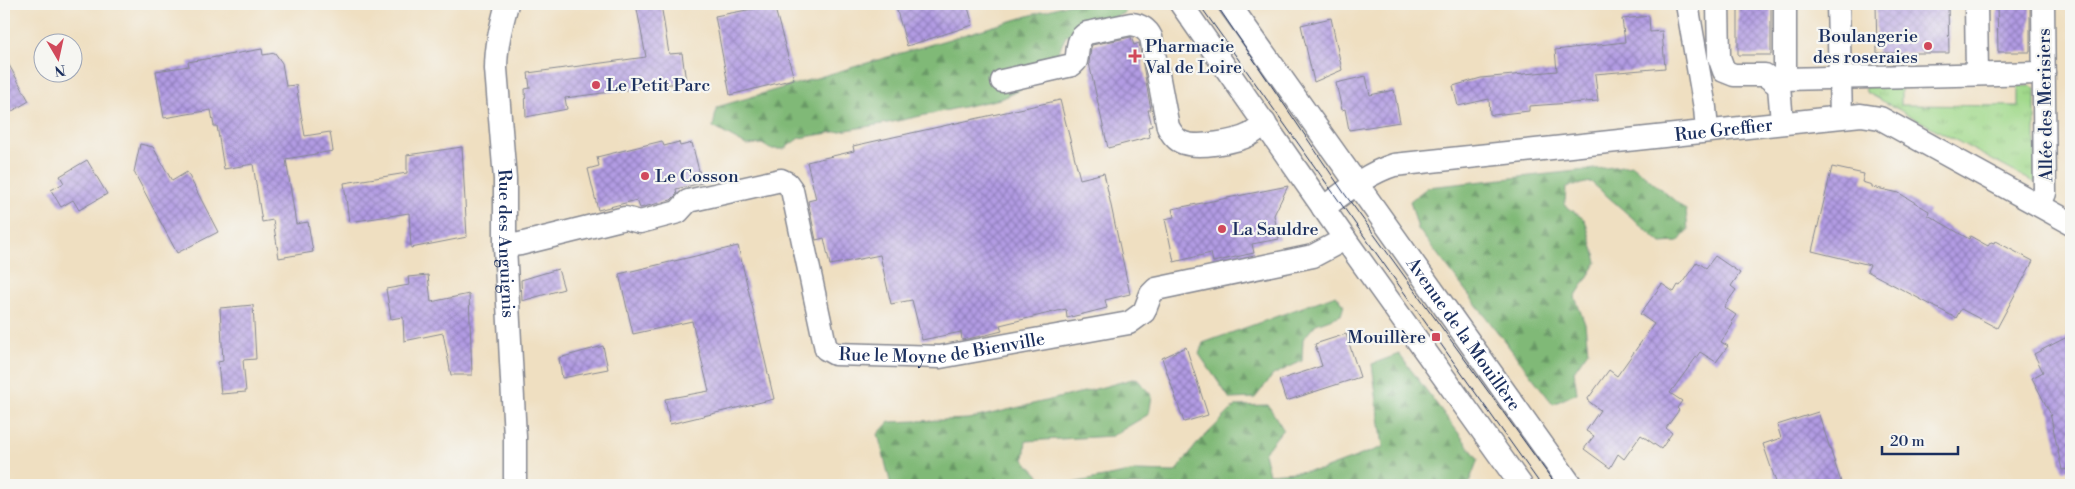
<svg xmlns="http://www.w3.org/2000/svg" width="2075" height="489" font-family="'Libre Bodoni',serif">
	<defs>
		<pattern id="grass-tufts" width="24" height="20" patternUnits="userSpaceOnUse" patternTransform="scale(1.25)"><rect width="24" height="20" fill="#a1d98b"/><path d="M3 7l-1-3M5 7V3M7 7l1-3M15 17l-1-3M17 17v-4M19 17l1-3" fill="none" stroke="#8abb7a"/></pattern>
		<pattern id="forest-firs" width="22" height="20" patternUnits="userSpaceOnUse" patternTransform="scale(1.25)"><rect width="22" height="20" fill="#80b977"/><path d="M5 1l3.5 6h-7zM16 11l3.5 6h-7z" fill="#689765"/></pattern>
		<pattern id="building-cross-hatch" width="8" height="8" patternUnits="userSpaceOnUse" patternTransform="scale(1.25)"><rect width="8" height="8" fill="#b29be3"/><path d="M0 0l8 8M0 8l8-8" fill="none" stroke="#907fbb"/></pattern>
	</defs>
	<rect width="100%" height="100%" fill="#f6f6f2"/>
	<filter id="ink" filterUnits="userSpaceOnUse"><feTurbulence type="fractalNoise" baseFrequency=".02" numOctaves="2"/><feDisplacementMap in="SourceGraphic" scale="10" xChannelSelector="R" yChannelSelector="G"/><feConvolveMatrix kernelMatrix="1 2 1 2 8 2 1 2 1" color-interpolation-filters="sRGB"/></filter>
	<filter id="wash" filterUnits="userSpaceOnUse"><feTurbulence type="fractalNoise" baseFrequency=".0096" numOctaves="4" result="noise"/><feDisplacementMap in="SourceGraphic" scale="20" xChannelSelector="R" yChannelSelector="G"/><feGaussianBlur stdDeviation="1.12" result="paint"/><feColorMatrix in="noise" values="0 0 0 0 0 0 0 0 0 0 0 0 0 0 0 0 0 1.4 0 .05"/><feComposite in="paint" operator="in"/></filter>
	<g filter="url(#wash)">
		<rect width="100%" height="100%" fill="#efdfc1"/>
		<path fill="url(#grass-tufts)" stroke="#5e8474" d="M1901,86V105L2018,106V86H2031L2035,89V183L1866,92L1865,87Z"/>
		<path fill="url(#forest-firs)" stroke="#4e746a" d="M1069,4H1126L1125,13L1066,36L1057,55L1025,82L1018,91L1000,99L888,123L799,138L784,149H770L762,144L746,145L713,127L717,107Z
			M1632,165L1686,210L1688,230L1678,242L1661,243L1591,182L1566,187L1565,205L1585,220L1597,262L1575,297L1585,324L1588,351L1574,371L1577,393L1553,404L1418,229L1410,201L1428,187Z
			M1336,295L1344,305L1341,315L1316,324L1303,339L1302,361L1273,375L1255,398L1230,399L1199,354L1203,343Z
			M1399,354L1478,459L1468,485H1062L1135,471L1175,472L1197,444L1235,406L1268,405L1283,429L1264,453L1269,474L1321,470L1383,447L1372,364Z
			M1136,378L1152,396L1149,414L1112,436L1026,441L1024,460L1048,485H891L878,434L889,422L969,419L1088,391Z"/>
		<g id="blocks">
			<path fill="url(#building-cross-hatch)" d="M636,4H661L669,54L682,53L686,82L565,98L567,109L526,117L525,89L530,88L528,73L646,57Z
				M895,4H967L973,25L907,46Z
				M1738,4H1771V55H1738Z
				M1876,4H1948L1949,53H1877Z
				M1997,4H2030V52H1998Z
				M774,5L794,79L730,95L715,16Z
				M1649,16L1650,32L1662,31L1665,68L1595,74L1598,101L1529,106V111L1493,115L1490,114L1489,99L1458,106L1453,86L1481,78L1557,71L1555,50L1625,42L1622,19Z
				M1331,18L1342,70L1314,82L1301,25Z
				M1131,37L1134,45L1139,43L1151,110H1148L1152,126L1148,127L1150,137L1108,148L1089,63L1091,48L1092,45Z
				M262,49L263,55L275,53L282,63L286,86L296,85L305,136L330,132L333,151L286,159L296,224L308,222L313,252L279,258L273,220L262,222L253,164L224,169L217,126H214L211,110L164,118L156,71L189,66L188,62Z
				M4,56L29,101L4,116Z
				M1366,76L1370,95L1394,90L1400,122L1349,130L1345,109L1342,110L1336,83Z
				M1060,100L1080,179L1104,173L1130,294L1105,300L1107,308L1067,318L1066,309L1000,325L1002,331L986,335L962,340L961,332L922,340L912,300L891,304L880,255L830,265L824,238L816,240L808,201L816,199L807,162L854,151L853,146Z
				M662,141L664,146L679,142L680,146L692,143L702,183L676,189L677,194L671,200L640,208L637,200L598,210L588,169L599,166L597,157Z
				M140,144L153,147L172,181L187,172L218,232L177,253L134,172Z
				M462,147L467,237L411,248L409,213L349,222L344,183L407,173V155Z
				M87,160L107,194L79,210L73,200L61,207L51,190L64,183L60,176Z
				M1832,167L1864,174L1862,182L1872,185V187L1899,193L1929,211L1928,215L1969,239L1970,236L1988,246L1991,242L1994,243L1995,241L2033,261L1997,328L1961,309L1956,318L1867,271L1870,265L1812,251Z
				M1288,186L1274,215L1279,239L1252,244L1254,253L1213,262L1211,253L1174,262L1165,219L1174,217L1172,209Z
				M738,246L774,399L670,424L665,399L709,391L692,321L633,334L619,274Z
				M1715,256L1740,273L1731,286L1736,290L1724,307L1736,315L1731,322L1733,324L1721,342L1728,346L1716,362L1700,352L1670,393L1682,401L1677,408L1679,410L1666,428L1672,433L1661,449L1641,435L1624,459L1618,454L1610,468L1584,449L1594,436L1586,431L1600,410L1587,400L1609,370L1617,376L1654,324L1640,314L1662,284L1674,292L1678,285L1680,286L1697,262L1706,268Z
				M558,269L564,289L522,301L521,280Z
				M428,275L431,302L469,294L472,375H451L443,333L404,341L403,317L391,319L386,289L409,285L408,277Z
				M253,305L256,359L243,360L246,392L221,394L218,362L223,361L220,308Z
				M1346,334L1360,377L1286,401L1279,380L1322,366L1315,344Z
				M2071,335V469L2062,470L2050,413L2032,378L2043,372L2034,354Z
				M603,346L608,369L562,378L559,358Z
				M1186,347L1208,415L1184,422L1162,358Z
				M1818,412L1842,485H1777L1763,444L1781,438L1777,425Z"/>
		</g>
	</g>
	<g filter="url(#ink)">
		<use href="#blocks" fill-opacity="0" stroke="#858790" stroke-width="1"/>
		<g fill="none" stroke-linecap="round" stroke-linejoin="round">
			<defs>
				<g id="minor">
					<path id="s1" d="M507,4C501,26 496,46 496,69L505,179V246L515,437V485"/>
					<path d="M1181,4L1345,239L1521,485"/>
					<path id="s2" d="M1229,4L1571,485"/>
					<path d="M1687,4L1705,108L1707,130"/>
					<path d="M1718,4L1719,57L1724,71L1734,75H1765L1779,86"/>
					<path d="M1838,4L1841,116"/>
					<path d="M1976,4L1977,74"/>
					<path d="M1785,79L2044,73"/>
					<path d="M1002,81L1072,65L1076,61C1079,50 1075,40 1087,33L1131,24C1140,25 1147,29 1151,37L1168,127C1172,134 1176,141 1184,143C1198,148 1236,142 1249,135C1255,132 1260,127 1265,123"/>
					<path d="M1782,122L1779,86L1785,79V4"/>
					<path d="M2040,205L2045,193L2043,4"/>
					<path id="s3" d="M1323,208C1345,192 1368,173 1394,165L1861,115L1880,118L2071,223"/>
					<path id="s4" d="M505,246L520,244L625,218L640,222L678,212L688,201L781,180L787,183L792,190L826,349L835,354L940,357L1129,323L1144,312L1151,294L1156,289L1313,256L1345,239"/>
				</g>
			</defs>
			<use href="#minor" stroke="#858790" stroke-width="25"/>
			<use href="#minor" stroke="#fff" stroke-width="22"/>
			<path stroke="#1b2f5e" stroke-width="1" d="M1199,4L1541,485
				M1216,4L1344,193L1556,485"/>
		</g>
	</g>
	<g fill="#d1495b" stroke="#f6f6f2" stroke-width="2">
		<circle cx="1928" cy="46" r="5"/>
		<path d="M1132.5 48.5h5v5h5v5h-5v5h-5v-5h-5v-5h5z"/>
		<circle cx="596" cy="85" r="5"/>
		<circle cx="645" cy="176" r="5"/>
		<circle cx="1222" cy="229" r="5"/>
		<rect x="1431" y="332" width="10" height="10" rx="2.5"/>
	</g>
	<g text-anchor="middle" stroke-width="4.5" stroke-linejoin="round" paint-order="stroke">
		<g font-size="18" fill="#1b2f5e" stroke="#f6f6f2" text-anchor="start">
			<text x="1918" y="42" text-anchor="end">Boulangerie<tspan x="1918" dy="21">des roseraies</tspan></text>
			<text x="1145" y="52">Pharmacie<tspan x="1145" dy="21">Val de Loire</tspan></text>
			<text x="606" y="91">Le Petit Parc</text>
			<text x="655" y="182">Le Cosson</text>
			<text x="1232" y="235">La Sauldre</text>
			<text x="1426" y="343" text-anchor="end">Mouillère</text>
		</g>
		<g font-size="18" fill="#1b2f5e" stroke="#f6f6f2">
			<text transform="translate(2045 105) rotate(-91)" y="6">Allée des Merisiers</text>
			<text dy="6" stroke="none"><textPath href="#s3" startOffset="415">Rue Greffier</textPath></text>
			<text dy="6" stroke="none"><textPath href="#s1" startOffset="241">Rue des Anguignis</textPath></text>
			<text dy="6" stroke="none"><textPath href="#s2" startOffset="405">Avenue de la Mouillère</textPath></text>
			<text dy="6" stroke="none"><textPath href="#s4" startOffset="584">Rue le Moyne de Bienville</textPath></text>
		</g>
	</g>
	<rect width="2075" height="489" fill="none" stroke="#f6f6f2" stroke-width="20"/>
	<g transform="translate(58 58) rotate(171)"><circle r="24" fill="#f6f6f2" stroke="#9ea6b7"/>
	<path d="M0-4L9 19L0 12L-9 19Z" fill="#d1495b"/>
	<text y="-8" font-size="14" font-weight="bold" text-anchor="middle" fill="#1b2f5e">N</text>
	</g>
	<path d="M1882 446v8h76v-8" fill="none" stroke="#1b2f5e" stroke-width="2.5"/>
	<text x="1890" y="446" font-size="15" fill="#1b2f5e" stroke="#f6f6f2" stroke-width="4" paint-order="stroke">20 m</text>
</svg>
